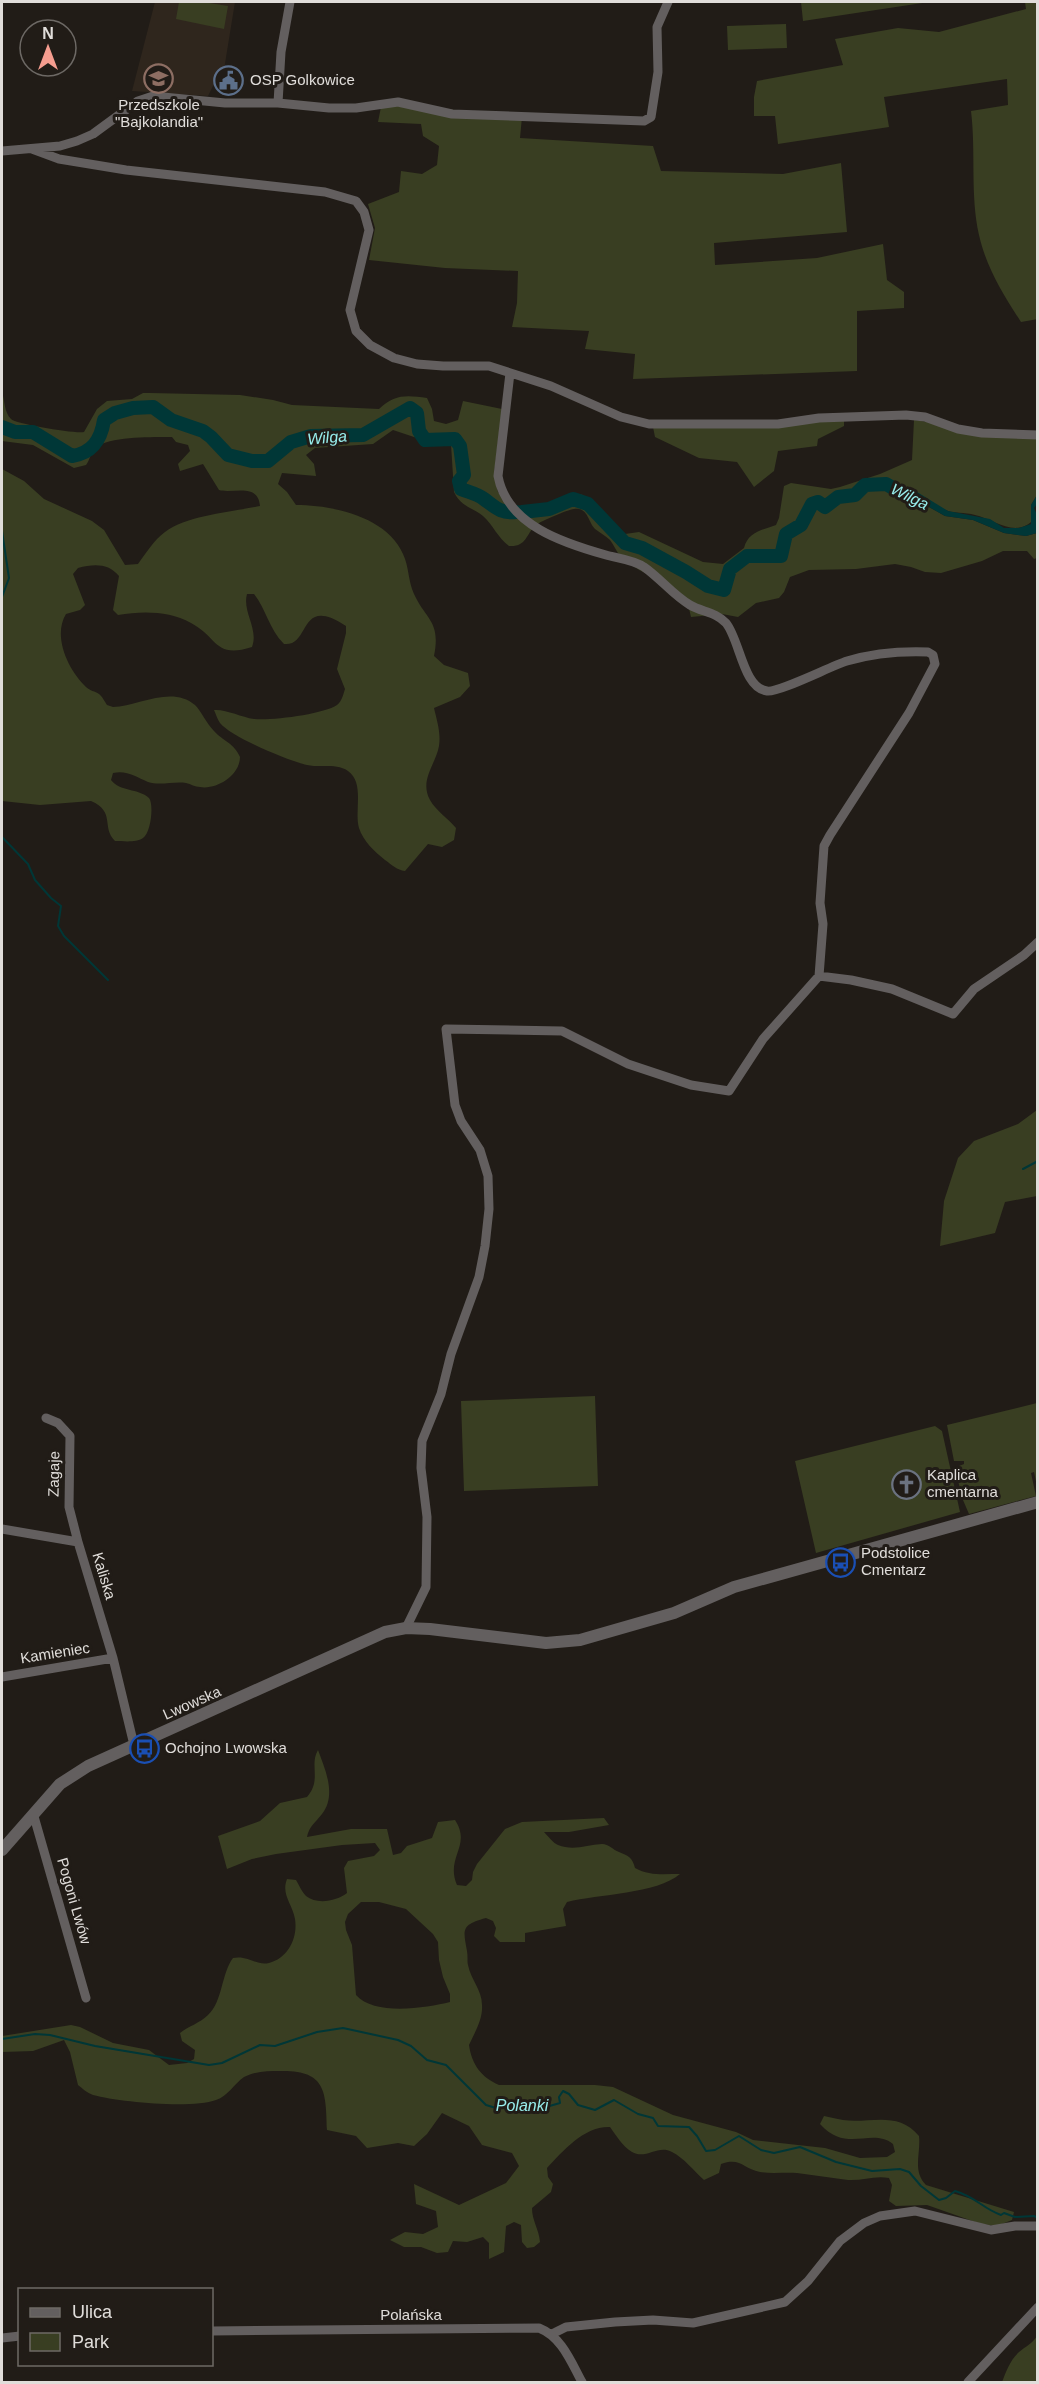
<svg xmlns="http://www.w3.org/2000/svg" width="1039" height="2384" font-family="Arial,sans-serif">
	<rect width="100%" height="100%" fill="#211c17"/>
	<path fill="#2f261d" d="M155,2H235L222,82L213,86L208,96L132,91Z"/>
	<path fill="#393e22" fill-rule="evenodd" d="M179,2H203L228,6L224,29L176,19Z
		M801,2H929L803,21Z
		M1025,2H1038V319L1021,322C1004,296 986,267 979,235C970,195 976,152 971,111L1008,105L1007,79L884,97L889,127L778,144L775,116H754V97L757,81L843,65L835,39L898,28L939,32L1026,9Z
		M786,24L787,48L728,50L727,26Z
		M398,104L522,117L520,138L653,146L661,171L783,174L841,163L847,232L714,243L715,265L817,258L883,244L887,280L904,292V308L857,311V371L633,379L635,354L585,349L589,331L512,327L517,303L518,271L445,268L369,260L375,228L368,204L399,192L401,171L422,174L437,165L439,146L423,136L421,124L378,122L381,107Z
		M2,392C5,401 4,412 11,419C16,424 75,434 84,432L97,409L107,401L132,399L143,393H150L240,395L273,400L292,405L379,409C394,394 407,395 427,398L432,409L434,421L446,424L458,420L463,401L502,409L494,474L498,492L517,516L524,509L547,505L574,493L583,495L614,528L625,534L639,532L703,562L723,564L744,548C748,532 762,530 776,525L779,518L784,486L791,483L831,489L840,487L880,474L912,460L914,420L1037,438V495L1031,505L1032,521C1015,538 993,519 975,515C965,512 953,514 943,509C935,505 927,498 919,494C907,487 892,484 879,480L877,487L913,498L945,516L973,520L1004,533L1026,536L1037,533V558L1034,559L1027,551H1003L982,561L941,573L925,572L911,567L895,564L856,569L809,570L790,577L784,592L779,598L756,603L738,617L722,614L691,617C686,581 642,579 620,556C616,551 614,545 610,540C606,536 600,533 595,529C588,522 588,507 574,509C567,510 541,521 536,525C525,535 527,547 509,546C498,538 493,525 483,516C472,507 461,507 454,492L451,444L426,441L393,430L373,444L315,448L306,455L314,464L316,476L282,473L278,484L287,492L296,505C333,505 387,517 403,554C409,566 408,581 414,594C426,620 441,621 434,656L444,665L468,673L470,686L460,697L434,708C437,721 441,733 439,746C436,764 419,780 430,800C436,811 448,818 456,828L454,840L442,847L428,844L405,871C397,870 392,865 385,860C375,852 363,841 359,828C354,811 365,783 348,771C336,763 320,768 307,765C289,761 231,737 220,723C217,719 216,714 214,710C226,709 241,717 254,719C271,721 324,714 337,705C342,701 343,695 345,689L337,669L346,633V626C298,594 311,647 284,644C269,629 266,609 254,594H247C242,612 259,629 252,647C214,659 218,637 191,623C169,611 143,611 118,615L113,610L119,576C108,563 94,564 78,568L73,574L85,605L80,610L66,614C52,637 69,671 86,687C90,691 95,691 99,694C102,696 105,702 107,705L113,707C138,706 172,685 195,705C202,712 206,723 214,731C223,741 234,743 240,757C240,775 217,790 200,787C195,787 191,784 186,783C174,781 160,786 148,782C136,777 127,770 113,773L111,780C120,792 138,788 149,798C154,804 151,833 143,838C136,843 123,841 115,841C101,827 116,812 91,801L40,805L2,801V469L24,481L44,499L92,521L104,530L125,565L138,564C146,553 154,540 165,532C188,515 232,512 260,506C258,482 233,494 219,490L203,464L180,471L178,464L190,451L188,445L176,442L172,437C154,437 105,436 94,449C90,454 90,460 86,465L74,468L33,445L2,441Z
		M844,420V426L818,439L817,446L778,451L774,471L754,487L737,462L699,458L655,437L653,427Z
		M1037,1110V1196L1005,1202L995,1233L940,1246L944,1201L958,1158L974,1141L1018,1124Z
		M595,1396L598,1486L464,1491L461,1401Z
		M1037,1403V1486L1034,1472L1031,1473L1036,1496L969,1514L963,1500L956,1473L959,1472V1466L964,1464V1461H954L947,1425Z
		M935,1426L942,1431L960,1512L816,1553L795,1461Z
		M318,1750C325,1769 337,1795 322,1814C316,1822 309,1826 307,1837L351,1829H387L393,1855L401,1853L407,1846L432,1838L438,1822L455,1820C472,1846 445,1857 457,1885L466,1886L472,1880L473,1872L477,1864L505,1829L522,1822L604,1818L609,1825L569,1832H544C548,1836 553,1843 558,1845C573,1851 587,1845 602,1844C609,1844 613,1850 619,1852C629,1856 632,1857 635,1868C649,1876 663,1874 680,1874C657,1894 598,1894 567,1902L563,1909L566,1926L525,1933V1942H500L494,1936L496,1928L493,1921L486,1918C461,1925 463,1929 467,1951C468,1956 467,1961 468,1965C471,1980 482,1990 482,2005C483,2019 475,2032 469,2045C472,2065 481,2077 499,2085H595L613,2087L673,2115L736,2132L753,2140L825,2148L860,2158L887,2157L895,2152L893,2144C871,2127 847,2154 820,2124L824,2116C830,2117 836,2119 843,2120C869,2124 898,2110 919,2136C921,2154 912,2171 926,2185L1014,2212L1012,2220L997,2226L981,2224L927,2205L896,2206L889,2201L892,2185L889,2178C875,2175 862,2181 848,2180C831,2178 814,2175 797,2173C785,2172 772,2174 760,2172C743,2169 741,2157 721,2164L719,2173L704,2180C694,2171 684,2158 672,2152C658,2144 646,2160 632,2152C622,2146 616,2135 610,2127C584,2126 563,2151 547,2168L548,2177L553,2184L551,2192L532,2208C532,2221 539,2229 540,2242L534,2247L527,2248L522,2242L521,2225L514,2222L506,2226L504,2252L489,2259V2243L483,2237L467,2242L453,2241L448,2252L437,2253L421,2247H404L390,2240L405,2232L423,2234L438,2227L436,2211L416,2204L414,2184L459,2205L506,2183L519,2166L512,2153L482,2145L469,2126L442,2113L427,2134L414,2146L398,2143L367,2148L356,2136L327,2130C326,2091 326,2070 280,2071C268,2071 255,2071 244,2077C234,2084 228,2096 216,2100C191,2109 119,2102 93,2095C87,2093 82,2088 78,2085L70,2052L64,2040L33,2051L2,2052V2036L71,2025L80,2027L113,2043L149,2050L169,2065L187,2063L194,2059L195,2050L182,2041L180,2033C189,2026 200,2023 208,2015C223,2001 221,1974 233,1958C248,1955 256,1966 269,1963C288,1958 298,1938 295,1919C292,1903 281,1895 287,1879L296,1880C299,1885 302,1892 306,1896C317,1905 337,1901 347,1893L344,1868L348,1861L374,1856L380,1850L375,1843L342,1845L276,1854L252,1859L227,1869L218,1836L260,1821L280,1803L307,1797C322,1780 309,1765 318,1750ZM361,1902H379L406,1909L433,1934L438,1942L439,1960L443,1977L450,1994V2002C426,2008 374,2016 356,1995L352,1945L346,1930L345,1922L348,1914Z
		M1037,2336V2382H1002C1006,2372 1010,2360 1019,2352C1026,2346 1032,2344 1037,2336Z"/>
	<path fill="#003737" d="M877,480L917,492L948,511L990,519L1004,528H1019L1031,524V505L1037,495V504L1034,508L1037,515V533L1026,536L1004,533L973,520L945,516L913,498L877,487Z"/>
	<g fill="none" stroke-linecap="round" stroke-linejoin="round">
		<path stroke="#003737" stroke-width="2" d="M2,531L9,578L2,597
			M2,837L28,864L35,880L51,898L61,906L58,926L64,936L108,980
			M1023,1169L1038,1161
			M2,2039L35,2034L50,2035L95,2046L209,2065L222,2063L260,2045L275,2046L317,2032L343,2028L398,2040L411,2046L427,2060L446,2065L486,2105L496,2108L528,2107L539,2109L560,2103L559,2097L563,2091L569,2094L578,2105L595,2110L614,2100L638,2114L653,2118L658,2126L689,2127L697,2136L706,2151L715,2150L739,2136L761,2150L774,2153L800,2147L836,2162L872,2171L900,2169L909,2172L921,2186L939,2200L946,2198L955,2191C976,2197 982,2208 1001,2215L1004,2213L1015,2217L1034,2216L1038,2218"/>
		<path stroke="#003737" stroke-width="14" d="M2,427L15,432H33L72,456C92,453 101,440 104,420L115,413L133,408L153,407L171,420L203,431L211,437L228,455L252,461H268L291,442L311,436L363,435L410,408L417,413L419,431L425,440L455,439L460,446L464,475L459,481L461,489C468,492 478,494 484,499C495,507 501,514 516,512
			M522,512L549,509L573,499L588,504L625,543L642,548L686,572L708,586L724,590L730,569L747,556H781L786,534L801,525L812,504L818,502L825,507L838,497L855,495L865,485L886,484L893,488"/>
		<path stroke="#635f5f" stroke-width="9" d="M278,103L281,52L290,2
			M32,149L59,159L126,170L325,192L356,201L364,212L369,230L350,310L356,331L370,345L394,358L417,364L443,366H489L551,386L621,417L649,424H778L819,418L906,415L925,417L958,429L982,433L1038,435
			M2,151L60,146L77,141L93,134L138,101L153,96L225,103H278L329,108H356L398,102L452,114L644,121L651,117L658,72L657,27L668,2
			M819,976L851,980L892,989L953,1014L974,989L1024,955L1038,942
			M46,1418L58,1423L70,1436L69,1507L78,1542
			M2,1529L78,1542L113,1658L134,1745
			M406,1628L426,1587L427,1517L421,1468L422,1441L441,1394L451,1354L479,1277L485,1246L489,1209L488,1176L480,1150L461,1121L455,1105L446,1029L562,1031L628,1064L691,1085L729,1091L763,1039L819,976L823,924L820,903L824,846L830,835L909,713L935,664L933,655L928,652C901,651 874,653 847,661C831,666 778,693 767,691C743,688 740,640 726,623C716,612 702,612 690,605C673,595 660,578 644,567C635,560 617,558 606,555C563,543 507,525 498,476L510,373
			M2,1677L113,1658
			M33,1813L86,1998
			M212,2331L539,2328C562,2337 571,2362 582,2382
			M552,2334L566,2327L615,2322L653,2320L693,2323L785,2302L808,2281L840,2241L864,2223L880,2216L915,2211L991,2230L1015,2226H1038
			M2,2338L20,2336
			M968,2382L1038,2307"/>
		<path stroke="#635f5f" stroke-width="12" d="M2,1850L60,1784L88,1766L385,1632L406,1628L430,1629L546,1643L580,1640L674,1613L734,1587L1038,1502"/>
	</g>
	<defs>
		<symbol id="school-ring" viewBox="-11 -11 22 22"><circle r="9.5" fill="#211c17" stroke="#8d6e63" stroke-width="1.5"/><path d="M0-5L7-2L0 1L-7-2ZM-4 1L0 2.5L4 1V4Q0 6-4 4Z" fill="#8d6e63"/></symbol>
		<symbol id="civic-ring" viewBox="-11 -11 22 22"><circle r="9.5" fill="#211c17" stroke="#5c6f8a" stroke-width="1.5"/><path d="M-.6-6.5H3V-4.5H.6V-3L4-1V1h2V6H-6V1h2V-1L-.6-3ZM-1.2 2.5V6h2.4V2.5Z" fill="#5c6f8a"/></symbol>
		<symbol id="church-ring" viewBox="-11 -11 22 22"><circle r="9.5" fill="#211c17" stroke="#6b7280" stroke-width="1.5"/><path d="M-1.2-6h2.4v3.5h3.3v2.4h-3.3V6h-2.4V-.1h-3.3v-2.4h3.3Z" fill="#6b7280"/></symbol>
		<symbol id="bus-ring" viewBox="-11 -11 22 22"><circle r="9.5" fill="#211c17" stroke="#1a4fb4" stroke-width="1.5"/><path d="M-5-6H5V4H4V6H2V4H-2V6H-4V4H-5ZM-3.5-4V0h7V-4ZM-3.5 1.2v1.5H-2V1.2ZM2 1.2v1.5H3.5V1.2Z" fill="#1a4fb4"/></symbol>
	</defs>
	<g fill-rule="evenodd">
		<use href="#school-ring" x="142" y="62" width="33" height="33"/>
		<use href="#civic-ring" x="212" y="64" width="33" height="33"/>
		<use href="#church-ring" x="890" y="1468" width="33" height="33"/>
		<use href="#bus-ring" x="824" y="1546" width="33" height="33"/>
		<use href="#bus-ring" x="128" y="1732" width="33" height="33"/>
	</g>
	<g text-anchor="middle" stroke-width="6" stroke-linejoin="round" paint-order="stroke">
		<g font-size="15" fill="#e0ddda" stroke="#211c17" text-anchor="start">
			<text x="250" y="85">OSP Golkowice</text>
			<text x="159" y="110" text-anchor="middle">Przedszkole<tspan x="159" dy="17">"Bajkolandia"</tspan></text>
			<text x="927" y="1480">Kaplica<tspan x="927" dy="17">cmentarna</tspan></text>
			<text x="861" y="1558">Podstolice<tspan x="861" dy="17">Cmentarz</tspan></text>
			<text x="165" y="1753">Ochojno Lwowska</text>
		</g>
		<g font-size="15" fill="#e0ddda" stroke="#211c17">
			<text transform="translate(54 1474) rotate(-89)" y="5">Zagaje</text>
			<text transform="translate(104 1576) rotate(73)" y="5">Kaliska</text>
			<text transform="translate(55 1653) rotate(-9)" y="5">Kamieniec</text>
			<text transform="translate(192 1703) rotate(-24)" y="5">Lwowska</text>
			<text transform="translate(74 1901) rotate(74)" y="5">Pogoni Lwów</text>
			<text x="411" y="2320">Polańska</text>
		</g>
		<g font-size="16" font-style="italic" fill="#97edec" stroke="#211c17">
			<text transform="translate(327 437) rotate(-5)" y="6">Wilga</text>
			<text transform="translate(910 496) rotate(26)" y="6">Wilga</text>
			<text x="522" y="2111">Polanki</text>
		</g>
	</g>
	<rect width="1039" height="2384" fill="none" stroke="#e0ddda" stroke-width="6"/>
	<rect x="18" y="2288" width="195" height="78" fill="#211c17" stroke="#6d6965" stroke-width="1.5"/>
	<rect x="30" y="2308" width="30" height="9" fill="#635f5f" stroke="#6d6965" stroke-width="1.5"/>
	<text x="72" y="2318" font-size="18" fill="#e0ddda">Ulica</text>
	<rect x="30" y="2333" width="30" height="18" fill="#393e22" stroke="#6d6965" stroke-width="1.5"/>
	<text x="72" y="2348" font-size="18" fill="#e0ddda">Park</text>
	<g transform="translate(48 48)"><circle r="28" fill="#211c17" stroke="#6d6965" stroke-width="1.5"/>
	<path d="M0-4.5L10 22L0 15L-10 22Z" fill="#f59d8f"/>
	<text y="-9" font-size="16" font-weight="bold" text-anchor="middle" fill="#e0ddda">N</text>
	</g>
</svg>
